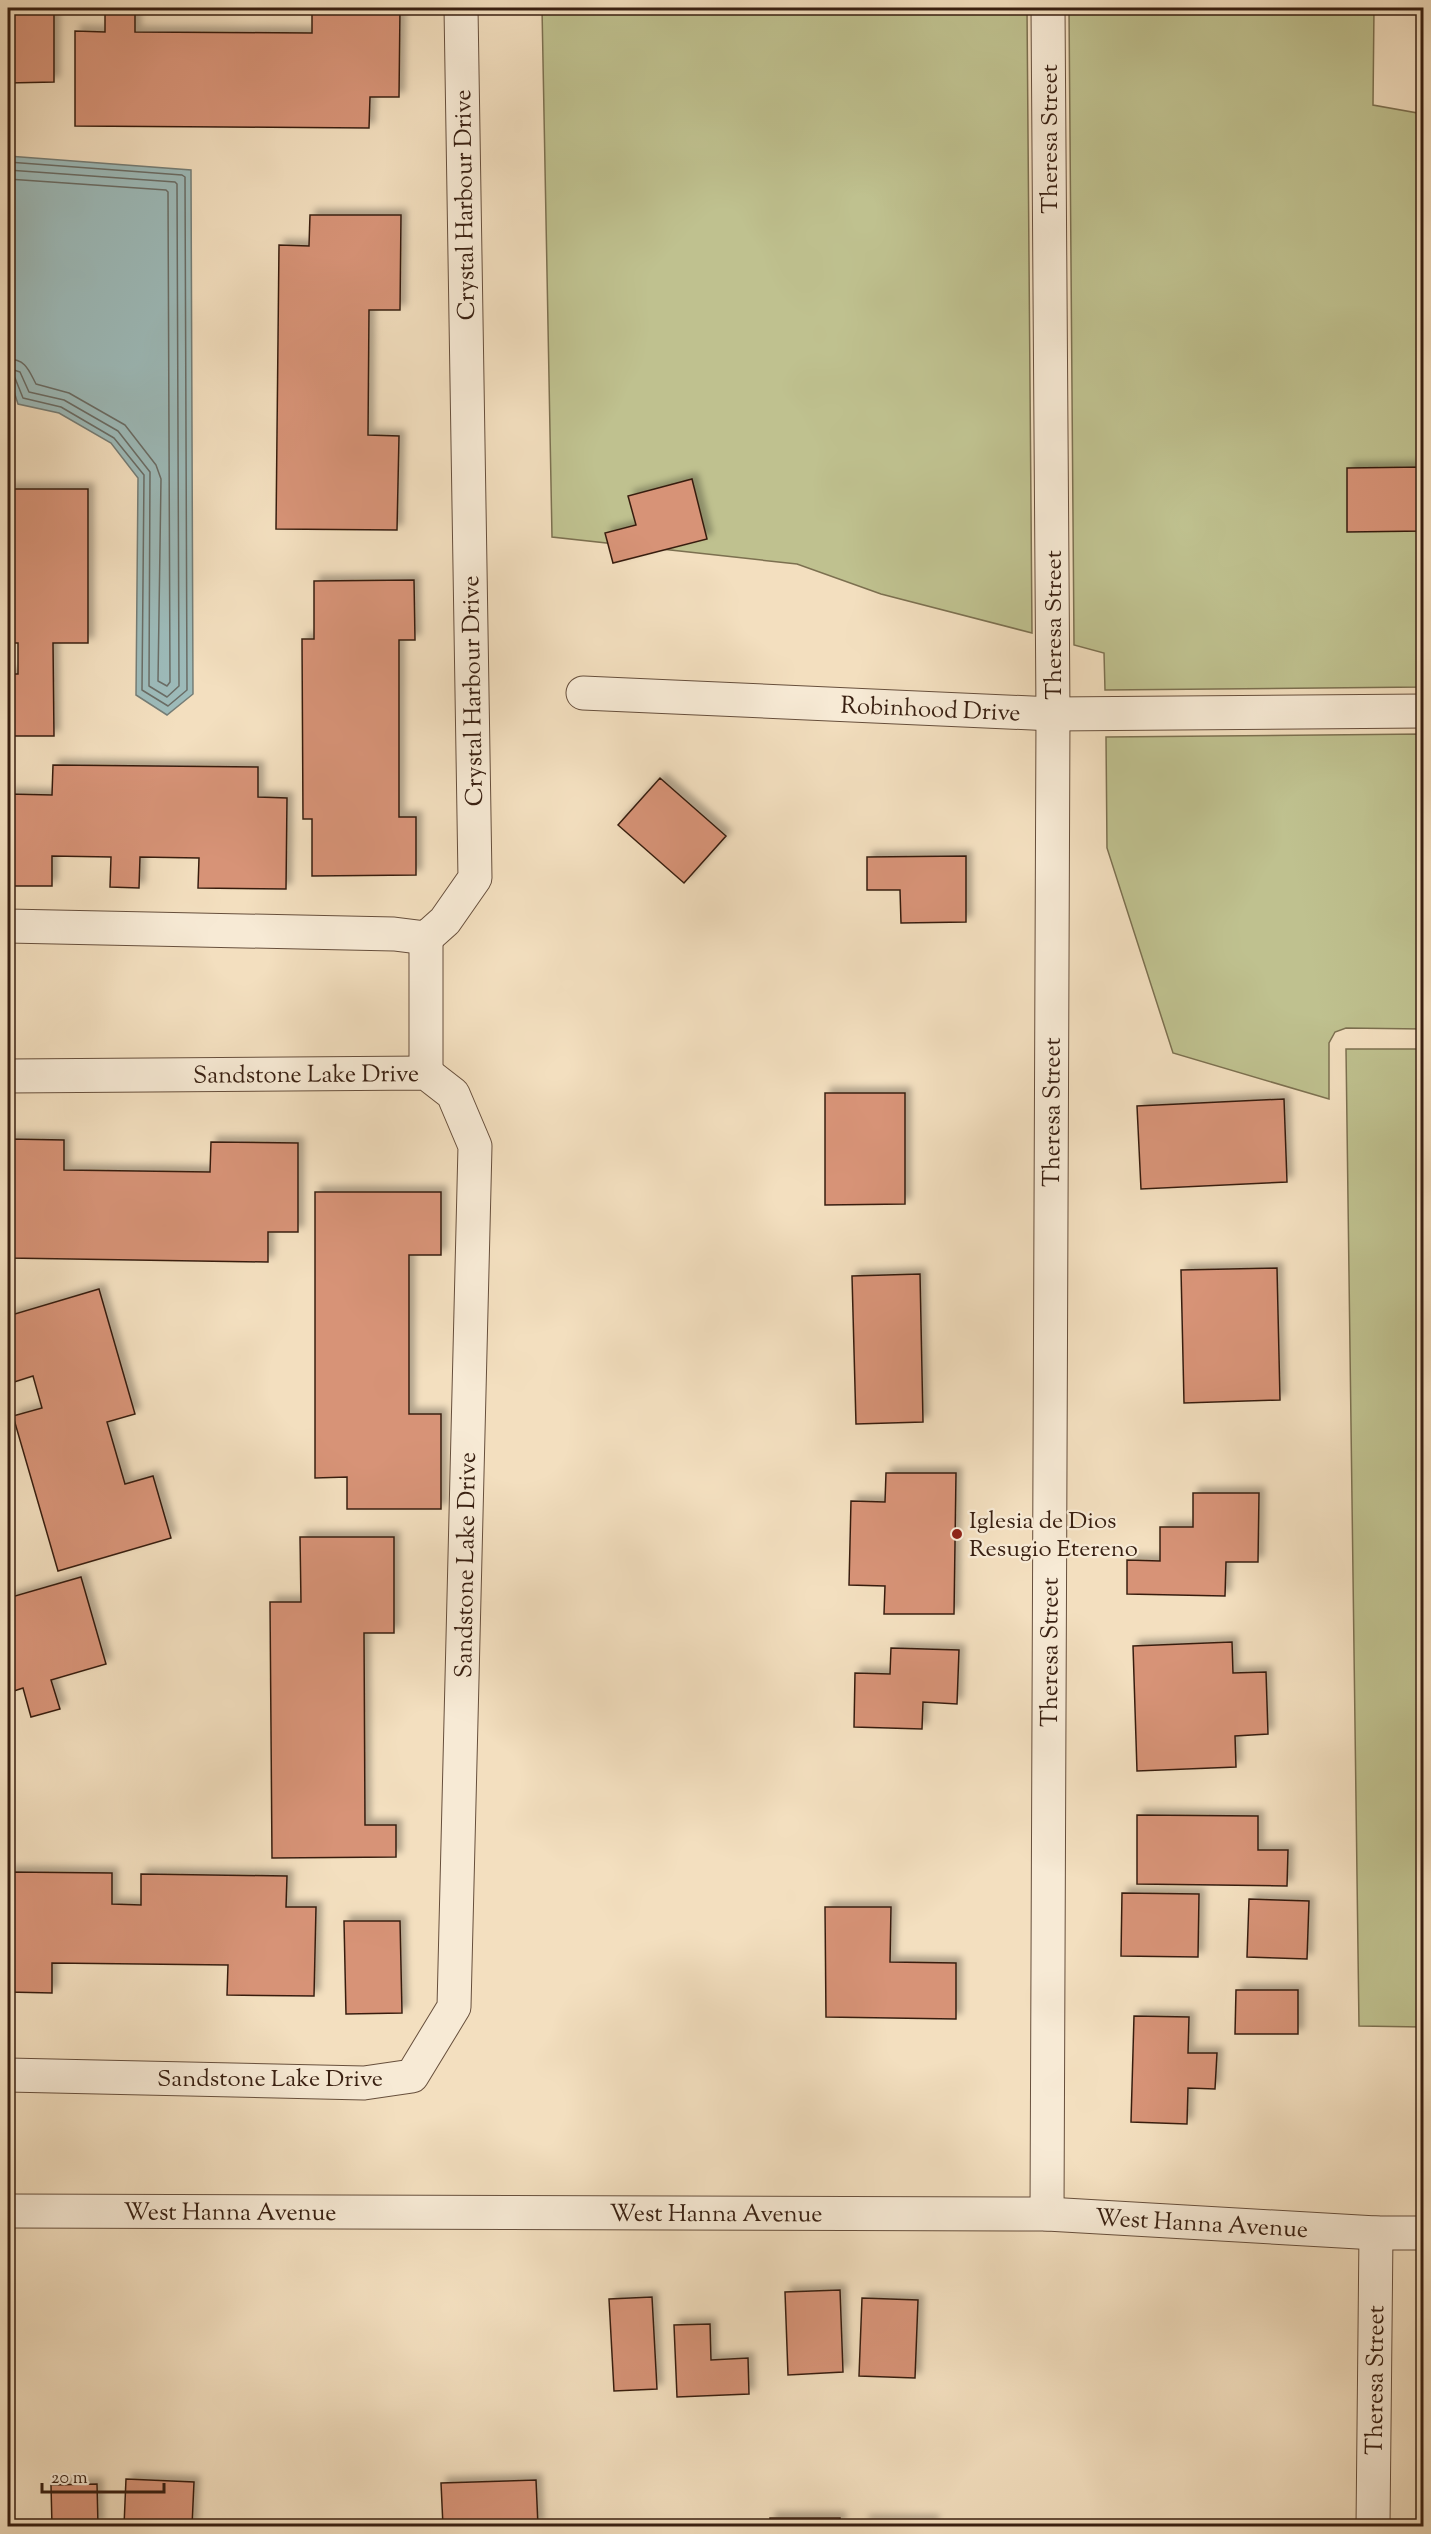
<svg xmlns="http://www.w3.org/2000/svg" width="1431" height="2534" font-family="'Sorts Mill Goudy',serif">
	<defs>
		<filter id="shadow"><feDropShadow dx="5.5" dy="-5.5" stdDeviation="3" flood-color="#0004"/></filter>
	</defs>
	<rect width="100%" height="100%" fill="#f3dfbf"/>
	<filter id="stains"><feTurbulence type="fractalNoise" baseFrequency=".00333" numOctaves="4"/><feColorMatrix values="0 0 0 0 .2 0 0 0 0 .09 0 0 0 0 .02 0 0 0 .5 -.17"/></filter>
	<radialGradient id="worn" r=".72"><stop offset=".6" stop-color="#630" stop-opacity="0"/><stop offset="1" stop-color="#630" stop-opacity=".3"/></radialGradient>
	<path fill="#bfc18f" stroke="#7c7050" stroke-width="1.5" d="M542,8H1027L1032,633L881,594L797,564L552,537Z
		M1069,8H1374L1373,105L1423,114V687L1105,690L1104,653L1074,645Z
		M1423,734V1029L1346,1028L1335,1032L1329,1043V1099L1173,1053L1107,848L1106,737Z
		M1346,1049H1423V2027L1359,2026Z"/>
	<path fill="#9dbbba" stroke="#757d76" stroke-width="1.5" d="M8,156L191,170L193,694L167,715L136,695L138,478L111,443L59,413L18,404L8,373Z"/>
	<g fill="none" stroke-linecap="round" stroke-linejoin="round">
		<path stroke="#6a6d66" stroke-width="1.5" d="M8,162L182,175L185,177L187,690L168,706L142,690L144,475L114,438L61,407L23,398L15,378L8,375
			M8,170L175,182L177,184L179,686L167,697L149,686L150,472L118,431L64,400L29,392L20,372L8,368
			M8,179L166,190L168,192L170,682L167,686L158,681L161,479L156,465L125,425L69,393L36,384C29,371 26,359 8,359"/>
	</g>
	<path fill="#d79377" stroke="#381f11" stroke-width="1.5" filter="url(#shadow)" d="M8,8H54V82L8,83Z
		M105,8H135V32L312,33V8H400L399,97H370L369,128L75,126V31L105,32Z
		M310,215H401L400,310H369L368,435L399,436L397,530L276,529L279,245L309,246Z
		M1424,467V531L1347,532V468Z
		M692,479L707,539L613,563L605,533L636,525L628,496Z
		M8,489H88V643H53L54,736H8V674H18V643H8Z
		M414,580L415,640H399V817H416V875L312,876V819H303L302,639H314V581Z
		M53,765L258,767V797L287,798L286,889L198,888L199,858L140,857L139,888L110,887L111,857L52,856V886H8V794L52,795Z
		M660,778L726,836L684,883L618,825Z
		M966,856V922L901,923L900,890H867V857Z
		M825,1093H905V1204L825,1205Z
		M1284,1099L1287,1182L1141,1189L1137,1106Z
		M8,1139L64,1140V1170L210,1172L211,1142L298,1143V1232H268V1262L8,1258Z
		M315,1192H441V1255H409V1414H441V1509H347V1477L315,1478Z
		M1277,1268L1280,1400L1184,1403L1181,1270Z
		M920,1274L923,1422L856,1424L852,1276Z
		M99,1289L135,1414L107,1422L125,1484L153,1476L171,1538L58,1571L13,1416L42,1408L33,1376L8,1384V1316Z
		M886,1473H956L954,1614H884L885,1586L849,1585L851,1501L885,1502Z
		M1193,1493H1259L1258,1562H1226L1225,1596L1127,1594V1560L1160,1561V1527H1193Z
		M300,1537H394V1633H364L365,1825H396V1857L272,1858L270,1602H301Z
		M81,1577L106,1664L51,1680L60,1709L31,1717L23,1688L8,1693V1598Z
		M1232,1642L1233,1673L1266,1672L1268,1734L1235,1736L1236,1767L1137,1771L1133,1646Z
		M891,1648L959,1650L957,1704L923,1702L922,1729L854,1727L855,1673L890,1674Z
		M1137,1815L1258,1816V1850H1288L1287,1886L1137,1884Z
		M8,1872L112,1873V1904L141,1905V1874L287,1876L286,1907H316L314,1996L227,1995L228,1965L52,1963V1993L8,1992Z
		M1122,1893L1199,1894L1198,1957L1121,1956Z
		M1249,1899L1309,1901L1307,1959L1247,1957Z
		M825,1907H891L890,1962L956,1963V2019L826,2017Z
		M344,1921H400L402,2013L346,2014Z
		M1236,1990H1298V2034H1235Z
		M1134,2016L1189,2017L1188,2053H1217L1215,2089L1188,2088L1187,2124L1131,2122Z
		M840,2290L843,2372L788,2375L785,2292Z
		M652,2297L657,2389L614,2391L609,2299Z
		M862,2298L918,2300L915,2378L859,2376Z
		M710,2324L711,2360L748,2358L749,2394L677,2397L674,2325Z
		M126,2479L194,2482L192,2526H124Z
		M536,2480L538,2526H443L441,2483Z
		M97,2484L98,2526H52L51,2485Z
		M770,2518H840V2526H770Z
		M864,2521H933V2526H864Z"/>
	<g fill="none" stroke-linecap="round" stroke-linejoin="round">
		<defs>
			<g id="minor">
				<path id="s1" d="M583,693L1053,714L1424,711"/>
				<path d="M8,926L394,934L426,938L445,921L475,878L461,8"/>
				<path d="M426,938V1073"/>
				<path id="s2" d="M8,1076L426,1073L453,1094L475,1146L454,2007L412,2076L364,2083L8,2075"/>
				<path id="s3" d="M8,2211L1047,2214L1376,2233H1424"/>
				<path id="s4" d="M1047,2214L1053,714L1048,8"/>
				<path id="s5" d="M1373,2526L1376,2233"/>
			</g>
		</defs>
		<use href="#minor" stroke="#674f3c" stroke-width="35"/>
		<use href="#minor" stroke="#f7ead5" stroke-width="33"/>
	</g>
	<circle fill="#8f2418" stroke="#f7ead5" stroke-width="2" cx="957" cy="1534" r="6"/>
	<g text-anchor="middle" stroke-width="4.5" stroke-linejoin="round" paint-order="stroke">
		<g font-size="24" fill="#381f11" stroke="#f7ead5">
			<text transform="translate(1049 139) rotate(-90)" y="8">Theresa Street</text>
			<text transform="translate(464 205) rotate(-91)" y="8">Crystal Harbour Drive</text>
			<text transform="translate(1053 625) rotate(-90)" y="8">Theresa Street</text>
			<text transform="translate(472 691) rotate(-91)" y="8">Crystal Harbour Drive</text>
			<text dy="8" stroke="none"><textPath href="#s1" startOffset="348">Robinhood Drive</textPath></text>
			<text dy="8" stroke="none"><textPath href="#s2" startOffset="298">Sandstone Lake Drive</textPath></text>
			<text dy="8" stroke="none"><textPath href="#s4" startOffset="1102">Theresa Street</textPath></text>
			<text transform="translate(465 1565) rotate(-89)" y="8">Sandstone Lake Drive</text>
			<text dy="8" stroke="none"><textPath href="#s4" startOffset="562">Theresa Street</textPath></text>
			<text x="270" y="2086">Sandstone Lake Drive</text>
			<text dy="8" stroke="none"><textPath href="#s3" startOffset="222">West Hanna Avenue</textPath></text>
			<text dy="8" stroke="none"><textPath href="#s3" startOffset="708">West Hanna Avenue</textPath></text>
			<text dy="8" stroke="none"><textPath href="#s3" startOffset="1194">West Hanna Avenue</textPath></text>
			<text dy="8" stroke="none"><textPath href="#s5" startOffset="146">Theresa Street</textPath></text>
		</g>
		<g font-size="24" fill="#381f11" stroke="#f7ead5" text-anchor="start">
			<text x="969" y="1528">Iglesia de Dios<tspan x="969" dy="28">Resugio Etereno</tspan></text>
		</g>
	</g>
	<rect width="1431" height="2534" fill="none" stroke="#f3dfbf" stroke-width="30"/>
	<rect x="9" y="9" width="1413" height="2516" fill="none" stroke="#381f11" stroke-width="3"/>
	<rect x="15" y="15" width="1401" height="2504" fill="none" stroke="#381f11" stroke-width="1.5"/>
	<path d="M42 2483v9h122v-9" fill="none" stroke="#381f11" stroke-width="3"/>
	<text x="51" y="2483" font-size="18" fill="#381f11" stroke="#f7ead5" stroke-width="4.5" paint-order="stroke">20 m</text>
	<rect width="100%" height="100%" filter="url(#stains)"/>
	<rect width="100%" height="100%" fill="url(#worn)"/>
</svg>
